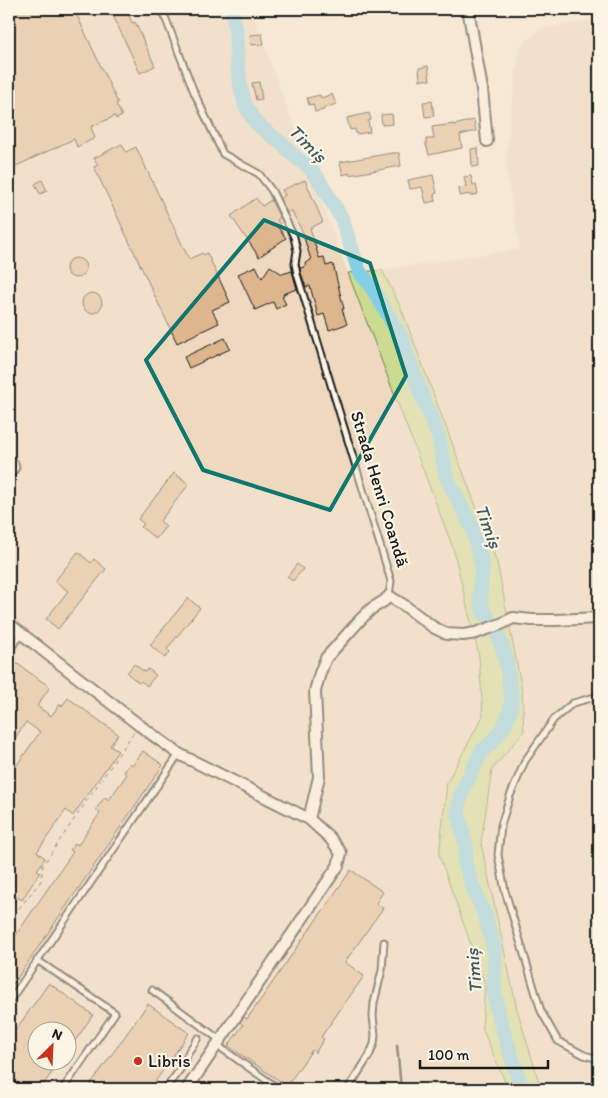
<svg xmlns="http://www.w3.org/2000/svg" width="608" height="1098" font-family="Itim,sans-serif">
	<rect width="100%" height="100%" fill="#f6e8d4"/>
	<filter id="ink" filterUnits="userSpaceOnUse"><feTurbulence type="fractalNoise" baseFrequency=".02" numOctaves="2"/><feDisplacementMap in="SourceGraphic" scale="10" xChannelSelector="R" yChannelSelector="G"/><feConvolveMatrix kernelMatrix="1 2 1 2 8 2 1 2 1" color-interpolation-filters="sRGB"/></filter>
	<g filter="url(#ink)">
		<path fill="#eed9bf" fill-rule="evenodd" d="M9,9H251L348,273L453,548L479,656L483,716L447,782L439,855L485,984L482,1028L508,1089H9ZM38,1030H68V1060H38Z
			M599,19V1089H541L517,1009L481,843L492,770L524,731L522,690L497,562L401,308L382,270L520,249L505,163L519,48L539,29Z"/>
		<path fill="#cbdb8f" stroke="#747c56" d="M382,270L401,308L497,562L522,690L524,731L492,770L481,843L517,1009L541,1089H508L482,1028L485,984L439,855L447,782L483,716L479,656L453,548L348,273Z"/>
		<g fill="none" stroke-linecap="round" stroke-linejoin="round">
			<path stroke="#85cfe6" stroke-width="15" d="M232,9L236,33L237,61L240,84L245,105L255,122L273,137L281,143L295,157L306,164L317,177L342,219L359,271L373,289L402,339L415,378L439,438L446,476L473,530L482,566L480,595L483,611L494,626L505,654L512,699L510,712L503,728L492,742L482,751L461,793L458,813L466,846L465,863L473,887L485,916L495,951L494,988L498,1014L522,1089"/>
		</g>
		<path fill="#ddb68e" stroke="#1c1c1c" d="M9,9H74L118,103L116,104L122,116L116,119L115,116L91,127L95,138L77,147L74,139L14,167L9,155Z
			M110,9H126L132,23L135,22L155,66L140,73Z
			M262,34L264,44L251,45L250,35Z
			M428,66L430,80H420L419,68Z
			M259,82L262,99L256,100L252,83Z
			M332,94L336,104L323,109L324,110L315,112L313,104L309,105L307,98L320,95L321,98Z
			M432,101L434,116L425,117L423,102Z
			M369,113L371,120L368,121L370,132L356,134L355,129L350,130L347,118Z
			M392,114L393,124L382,125L381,115Z
			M474,120L476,131L460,135L462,148L429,155L427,147H426V139H434L432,127L454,124V125Z
			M122,144L126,152L136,147L189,259L202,253L204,255L207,253L230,302L212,310L219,323L177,343L94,167L98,165L94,158Z
			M478,148L479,166L472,167L471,149Z
			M392,153H399L401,166L349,175V173L343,175L340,162Z
			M433,175L437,193L434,194L436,201L426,203L422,187L410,189L408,180Z
			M471,176L473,185H476L478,194L470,196V194L460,196L459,188L466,187L464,177Z
			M42,180L47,191L40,194L35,184Z
			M305,180L323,222L310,228L319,258L324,257L326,266L333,264L344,309H342L347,324L329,330L324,314L318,316L310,286L306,287L301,273L300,268L304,267V266L306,265L305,263L311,260L302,231L291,210L287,213L280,199L285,195L282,190Z
			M256,198L262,206L271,200L280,218L277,220L280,224L277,226L286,238L259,257L231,216Z
			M66 268a10 10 0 1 1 20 0a10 10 0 1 1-20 0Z
			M256,266L262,278L270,266L282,274L292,271L297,289L283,294L284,296L282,297L286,304L276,309L273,302L255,310L238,274Z
			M82 303a10 10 0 1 1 20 0a10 10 0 1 1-20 0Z
			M225,338L230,349L189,368L184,357Z
			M174,473L189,484L160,521L166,526L156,539L141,527L144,524L138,519Z
			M78,552L91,563L94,559L106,569L58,629L46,619L68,591L55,581Z
			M297,564L303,569L293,581L287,577Z
			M188,598L200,608L167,649L170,652L165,658L150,645Z
			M12,660L50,687L37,706L51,716L60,704L62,706L68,698L118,734L110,746L118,751L73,816L66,810L37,852L45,858L37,870L40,872L22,900L17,897L9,909V776L40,732L26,722L9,747V665Z
			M134,664L145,672L148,669L156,675L147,686L141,681L139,683L127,673Z
			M143,751L163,765L9,990V967L14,959L9,955V945L73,852L70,850L75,843L78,845L100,813L96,809L105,797L109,800L127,774L124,772L130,763L133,765Z
			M351,870L383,892L376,903L383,908L345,962L364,976L321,1037L324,1039L315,1053L312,1050L287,1086L228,1046L243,1025L240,1022L244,1017L247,1019Z
			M49,983L93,1015L68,1051V1030H38V1060H61L40,1089H9V1039Z
			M148,1004L189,1033L150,1089H87Z"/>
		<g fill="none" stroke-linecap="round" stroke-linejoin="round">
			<defs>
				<path id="lane" d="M162,9L194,92L223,154L259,174L272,191L294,237L297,251L295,264L297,274L391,581L389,596
					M9,458L15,463L16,468L9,477
					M9,651L21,634
					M599,696L573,703L554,719L525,761L510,796L501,825L498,855L505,891L541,1011L558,1041L584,1055L599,1059
					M37,960L115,1013L63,1089
					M152,990L220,1040
					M9,1002L179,754
					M217,1045L279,1089
					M165,1089L182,1067L189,1051L198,1038
					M348,1089L369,1056L374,1044L375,1035L373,1016L374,1003L382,970L384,942"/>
				<path id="street" d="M468,9L482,89L487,141
					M9,624L139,725L179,754L309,819L330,838L341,853L338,866L187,1089
					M309,819L319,777L315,691L320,673L326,658L360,620L371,609L384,601L389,596L405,606L433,627L447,634L463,635L476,633L501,624L513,618L532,620H556L599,618"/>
			</defs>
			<use href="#lane" stroke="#1c1c1c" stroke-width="9"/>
			<use href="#street" stroke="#1c1c1c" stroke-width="14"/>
			<path stroke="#1c1c1c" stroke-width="1" stroke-dasharray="4 4" stroke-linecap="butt" d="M9,921L41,881L43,865L134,732"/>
			<use href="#lane" stroke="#fcf5e5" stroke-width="5"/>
			<use href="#street" stroke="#fcf5e5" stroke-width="10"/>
			<path stroke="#1c1c1c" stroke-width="2.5" d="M397,1045L401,1089"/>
		</g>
	</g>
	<path d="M0 0H608V1098H0ZM264,220L370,263L406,376L330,510L203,470L146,360Z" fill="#f6e8d4" fill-opacity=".55" fill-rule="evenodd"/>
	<path fill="none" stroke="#0f766e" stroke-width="4" stroke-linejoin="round" d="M264,220L370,263L406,376L330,510L203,470L146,360Z"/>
	<circle fill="#c8321e" stroke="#fcf5e5" stroke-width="2" cx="138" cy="1061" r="5"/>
	<g text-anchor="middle" stroke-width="4.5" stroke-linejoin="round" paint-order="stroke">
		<g font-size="18" fill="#1c1c1c" stroke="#fcf5e5">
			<text transform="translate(380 489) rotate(73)" y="6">Strada Henri Coandă</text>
		</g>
		<g font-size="18" fill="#1c1c1c" stroke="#fcf5e5" text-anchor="start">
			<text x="148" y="1067">Libris</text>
		</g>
		<g font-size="19" font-style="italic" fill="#415b63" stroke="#fcf5e5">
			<text transform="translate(308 143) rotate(45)" y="7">Timiș</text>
			<text transform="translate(489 526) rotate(70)" y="7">Timiș</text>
			<text transform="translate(473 971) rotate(-95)" y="7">Timiș</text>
		</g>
	</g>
	<rect width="608" height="1098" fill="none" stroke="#fcf5e5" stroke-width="30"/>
	<rect x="15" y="15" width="578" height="1068" fill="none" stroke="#1c1c1c" stroke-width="2" filter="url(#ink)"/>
	<g transform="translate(52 1046) rotate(24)"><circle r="24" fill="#fcf5e5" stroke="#a29e95"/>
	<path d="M0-4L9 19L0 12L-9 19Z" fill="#c8321e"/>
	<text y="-8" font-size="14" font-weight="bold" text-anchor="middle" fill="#1c1c1c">N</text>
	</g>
	<path d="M420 1060v8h128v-8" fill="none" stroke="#1c1c1c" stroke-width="2.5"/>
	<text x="428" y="1060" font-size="15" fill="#1c1c1c" stroke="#fcf5e5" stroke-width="4" paint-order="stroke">100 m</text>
</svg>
